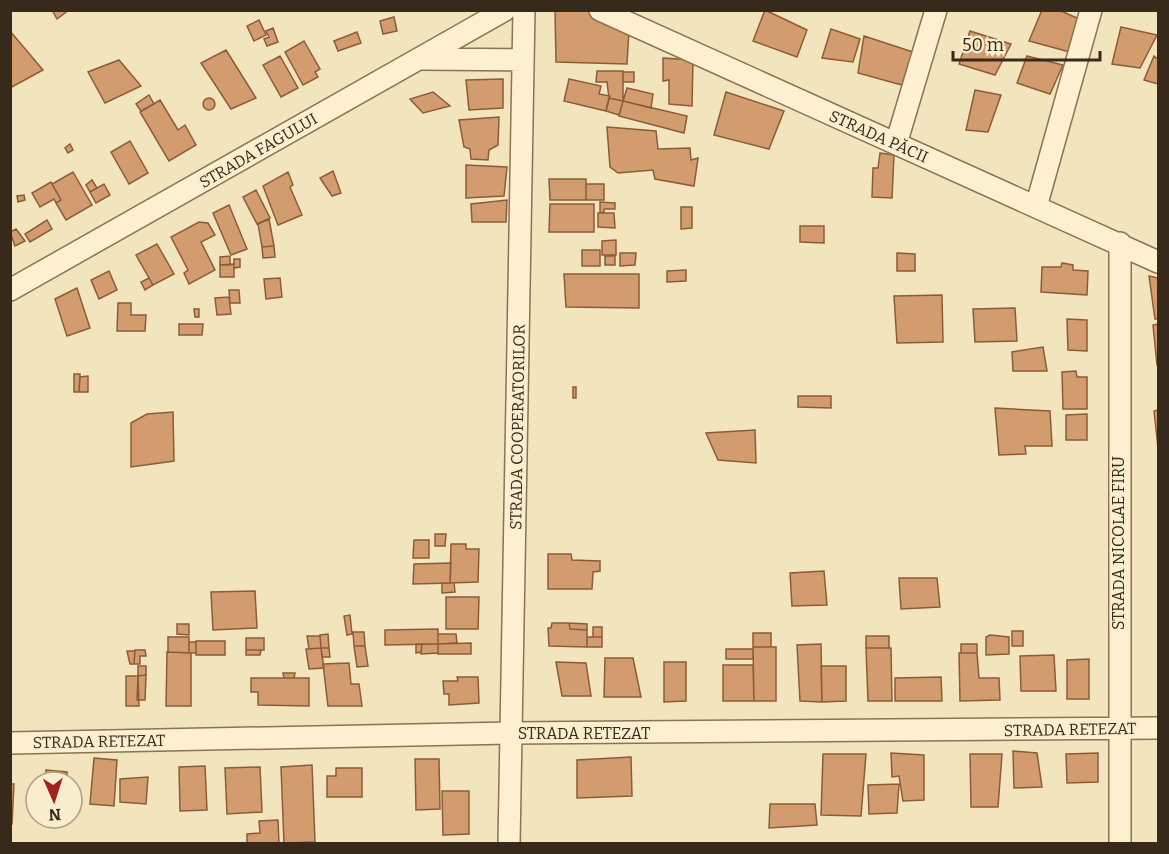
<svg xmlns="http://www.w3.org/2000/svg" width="1169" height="854" font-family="Bitter,serif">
	<rect width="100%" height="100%" fill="#f2e4bc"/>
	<path fill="#d39c6e" stroke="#8c5c38" stroke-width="1.5" d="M52,10H69L57,19Z
		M555,10L589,11L629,30L627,64L556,62Z
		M765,10L807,30L797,57L753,41Z
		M1042,10H1059L1079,19L1070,52L1029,41Z
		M394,17L397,31L383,34L380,21Z
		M259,20L266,35L254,41L247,26Z
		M1121,27L1157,35L1140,68L1112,64Z
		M273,28L278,42L267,46L264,39L269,37L266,31Z
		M831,29L860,39L853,62L822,58Z
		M10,31L43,70L10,88Z
		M970,31L1011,44L995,75L959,64Z
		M357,32L361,43L338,51L334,41Z
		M864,36L913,52L902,85L858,73Z
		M304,41L320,69L315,72L318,77L303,85L285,52Z
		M226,50L256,98L231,109L201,63Z
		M280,56L298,88L281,97L263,65Z
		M1027,56L1063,65L1050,94L1017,83Z
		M1154,56L1158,59V84L1144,80Z
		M663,58L693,60L692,106L669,104V80L663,81Z
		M119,60L141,86L105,103L88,72Z
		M597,71H623V101L609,98L607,82H596Z
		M623,72H634V82H623Z
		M503,79V108L469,110L466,80Z
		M569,79L601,86L599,94L610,96L606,111L564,101Z
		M627,88L653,94L651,108L623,101Z
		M975,90L1001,95L988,132L966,130Z
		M433,92L450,106L423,113L410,99Z
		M726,92L784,111L769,149L714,135Z
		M149,95L154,104L141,111L136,104Z
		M203 104a6 6 0 1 1 12 0a6 6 0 1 1-12 0Z
		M609,98L623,101L619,115L606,111Z
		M160,100L178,130L185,125L196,145L169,161L140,112Z
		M623,101L687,116L684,133L619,116Z
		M499,117L498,145L489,150L488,160L471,159L470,149L464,147L459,120Z
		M607,127L656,131L658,149L690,148L691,160L698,158L694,186L655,179L653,170L618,173L610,167Z
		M130,141L148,173L129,184L111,152Z
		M70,144L73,150L68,153L65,148Z
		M880,153L894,155L892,198L872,197L873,168H878Z
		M466,165L507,167L504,196L466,198Z
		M333,171L341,193L332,196L320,178Z
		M73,172L92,205L66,220L56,203L61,200L52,184Z
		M288,172L293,185L290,187L302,215L278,225L263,186Z
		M549,179H586V200H550Z
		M92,180L97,188L90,192L86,185Z
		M51,182L61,200L56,203L54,199L40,207L32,193Z
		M104,184L110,195L96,203L90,192Z
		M586,184H604V200H586Z
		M256,190L270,218L257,224L243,197Z
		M24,195L25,200L18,202L17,196Z
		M507,200L506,222H472L471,204Z
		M600,202L615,203V209H604V212L600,213Z
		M550,204H594V232H549Z
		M229,205L247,249L231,255L213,213Z
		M681,207H692V228L681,229Z
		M598,213H614L615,228L598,227Z
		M269,219L274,246L262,247L258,224Z
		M47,220L52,229L30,242L25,234Z
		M199,222L208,223L215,235L201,242L215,270L189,284L184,273L188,270L171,237Z
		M800,226H824V243L800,242Z
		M16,229L25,241L15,246L10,232Z
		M616,240V255H602V241Z
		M157,244L174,274L153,285L136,255Z
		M274,246L275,257L263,258L262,247Z
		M582,250H600V266H582Z
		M620,253H636L635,265L620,266Z
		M897,253L915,254V271H897Z
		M230,256V265H220V257Z
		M605,256H615V265H605Z
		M234,259H240V267L234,268Z
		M1062,263L1073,265V270L1088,271L1087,295L1041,292L1042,267H1061Z
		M234,264V277H220V265Z
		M686,270V281L667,282V271Z
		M109,271L117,290L99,299L91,280Z
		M564,274H639V308L566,307Z
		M1149,276L1158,278V319H1155Z
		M149,278L153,285L145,290L141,282Z
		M280,278L282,297L266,299L264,279Z
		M77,288L90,328L67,336L55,299Z
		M229,290H239L240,303H230Z
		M942,295L943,342L897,343L894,296Z
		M229,297L231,314L217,315L215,298Z
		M118,303H131V315H146L145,331H117Z
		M1015,308L1017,341L975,342L973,309Z
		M194,309H199V317H195Z
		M1067,319L1087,320V351L1068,350Z
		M179,324H203L202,335H179Z
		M1158,324V365H1157L1153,325Z
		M1043,347L1047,371H1013L1012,352Z
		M1076,371L1077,377H1087V409H1063L1062,372Z
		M74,374H80L79,392H74Z
		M88,376V392H79L80,377Z
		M573,387H576V398H573Z
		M798,396H831V408L798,407Z
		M995,408L1050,411L1052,446H1025L1026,454L999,455Z
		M1158,410V448L1154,411Z
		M173,412L174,461L131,467V423L147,414Z
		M1087,414V440H1066V415Z
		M755,430L756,463L718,460L706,433Z
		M435,534H446L445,546H435Z
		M414,540H429V558H413Z
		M451,544H466V549H479L478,582L450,583Z
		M548,554H571L572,560L600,561V571L593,572L592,589H548Z
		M451,563L450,583L413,584L414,564Z
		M824,571L827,605L792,606L790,573Z
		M899,578H937L940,607L901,609Z
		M442,583H454L455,592L442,593Z
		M255,591L257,628L213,630L211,592Z
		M446,597H479L478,629H446Z
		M350,615L352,634L347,635L344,616Z
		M552,623H569L570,629L587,630V647L549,646L548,628H551Z
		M569,623L587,624V630L570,629Z
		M177,624H189V635L177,634Z
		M593,627H602V637H593Z
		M438,629V644L385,645V630Z
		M1012,631H1023V646H1012Z
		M353,632H364L365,646H354Z
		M753,633H771V647H753Z
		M328,634L329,648H321L320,635Z
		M438,634H456L457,643L438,644Z
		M990,635L1009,637V654L986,655V637Z
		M307,636H320L321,648L309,649Z
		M866,636H889V648H866Z
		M168,637H189V653L168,652Z
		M587,637H602V647H587Z
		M246,638H264V650H246Z
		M196,641H225V655H196Z
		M189,642H196V653H189Z
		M471,643V654H438V644Z
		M416,644H422L421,652L416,653Z
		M422,644H438V653L421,654Z
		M821,644L822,702L800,701L797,645Z
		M961,644H977V653H961Z
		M354,646H365L368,666L357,667Z
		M753,647H776V701H754Z
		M321,648H329L330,657H322Z
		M321,648L324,668L309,669L306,649Z
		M866,648H891L892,701H868Z
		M726,649H753V659H726Z
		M135,650H145L146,656H140V664H134Z
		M246,650H261L260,655H246Z
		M127,651H135L134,664H130Z
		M167,652L191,653V706H166Z
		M959,653H977L979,678H999L1000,700L960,701Z
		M1054,655L1056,691H1021L1020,656Z
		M605,658H633L641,697H604Z
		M1089,659V699H1067V660Z
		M556,662L586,663L591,696H562Z
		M664,662H686V701L664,702Z
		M349,663L351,684H359L362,706H328L323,664Z
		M723,665H753L754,701H723Z
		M138,666H146V675L138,676Z
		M821,666H846V701L822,702Z
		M283,673H295L294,678H284Z
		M146,675L145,700H137L138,676Z
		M126,676H138L139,706H126Z
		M457,677H478L479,703L449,705V694H444L443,681H458Z
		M941,677L942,701H895V678Z
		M251,678H309V706L258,705V692H251Z
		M1013,751L1037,753L1042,787L1014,788Z
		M891,753L924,755V800L903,801L899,776L892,777Z
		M1098,753V782L1067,783L1066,754Z
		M823,754H866L861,816L821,815Z
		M970,754H1002L998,807H971Z
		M631,757L632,796L577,798V760Z
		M94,758L117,760L114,806L90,804Z
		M415,759H439L440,809L416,810Z
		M312,765L315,842L284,843L281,767Z
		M205,766L207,810L180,811L179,767Z
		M260,767L262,812L227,814L225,768Z
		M336,768H362V797H327V776H336Z
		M46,770L67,772V782H46Z
		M148,777L146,804L120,802V779Z
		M10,784H14L12,824H10Z
		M899,784L897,813L869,814L868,785Z
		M442,791H469V834L443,835Z
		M770,804H815L817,825L769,828Z
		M278,820L279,844H247V834L260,833L259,821Z"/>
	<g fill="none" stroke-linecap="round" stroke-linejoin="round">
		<defs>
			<path id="minor" d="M600,10L1158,262
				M422,59L523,60
				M896,144L936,10
				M1036,207L1091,10
				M10,290L505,10
				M10,743L511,733L1158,728
				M509,844L524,10
				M1120,844V243"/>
		</defs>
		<use href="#minor" stroke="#8b7354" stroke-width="24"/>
		<use href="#minor" stroke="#fcf0d0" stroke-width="21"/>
	</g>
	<g text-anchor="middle" stroke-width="4.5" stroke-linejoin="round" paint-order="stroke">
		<g font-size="16" fill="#382a1a" stroke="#f8edcc">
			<text transform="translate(879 136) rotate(24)" y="6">STRADA PĂCII</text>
			<text transform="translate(258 150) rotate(-30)" y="6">STRADA FAGULUI</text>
			<text transform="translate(517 427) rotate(-89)" y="6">STRADA COOPERATORILOR</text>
			<text transform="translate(1118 543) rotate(-90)" y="6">STRADA NICOLAE FIRU</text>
			<text transform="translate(1070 729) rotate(-1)" y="6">STRADA RETEZAT</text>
			<text x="584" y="739">STRADA RETEZAT</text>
			<text transform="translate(99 741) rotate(-1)" y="6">STRADA RETEZAT</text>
		</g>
	</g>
	<rect width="1169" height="854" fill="none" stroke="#382a1a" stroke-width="24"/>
	<g transform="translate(54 800) rotate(177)"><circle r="28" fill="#f8edcc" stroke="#ab9f85" stroke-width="1.5"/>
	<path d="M0-4.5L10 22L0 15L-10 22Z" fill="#9f231f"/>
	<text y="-9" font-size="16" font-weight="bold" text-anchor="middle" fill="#382a1a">N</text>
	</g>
	<path d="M953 51v9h147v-9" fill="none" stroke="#382a1a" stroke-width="3"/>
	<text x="962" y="51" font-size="18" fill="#382a1a" stroke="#f8edcc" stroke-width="4.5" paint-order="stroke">50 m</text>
</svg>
